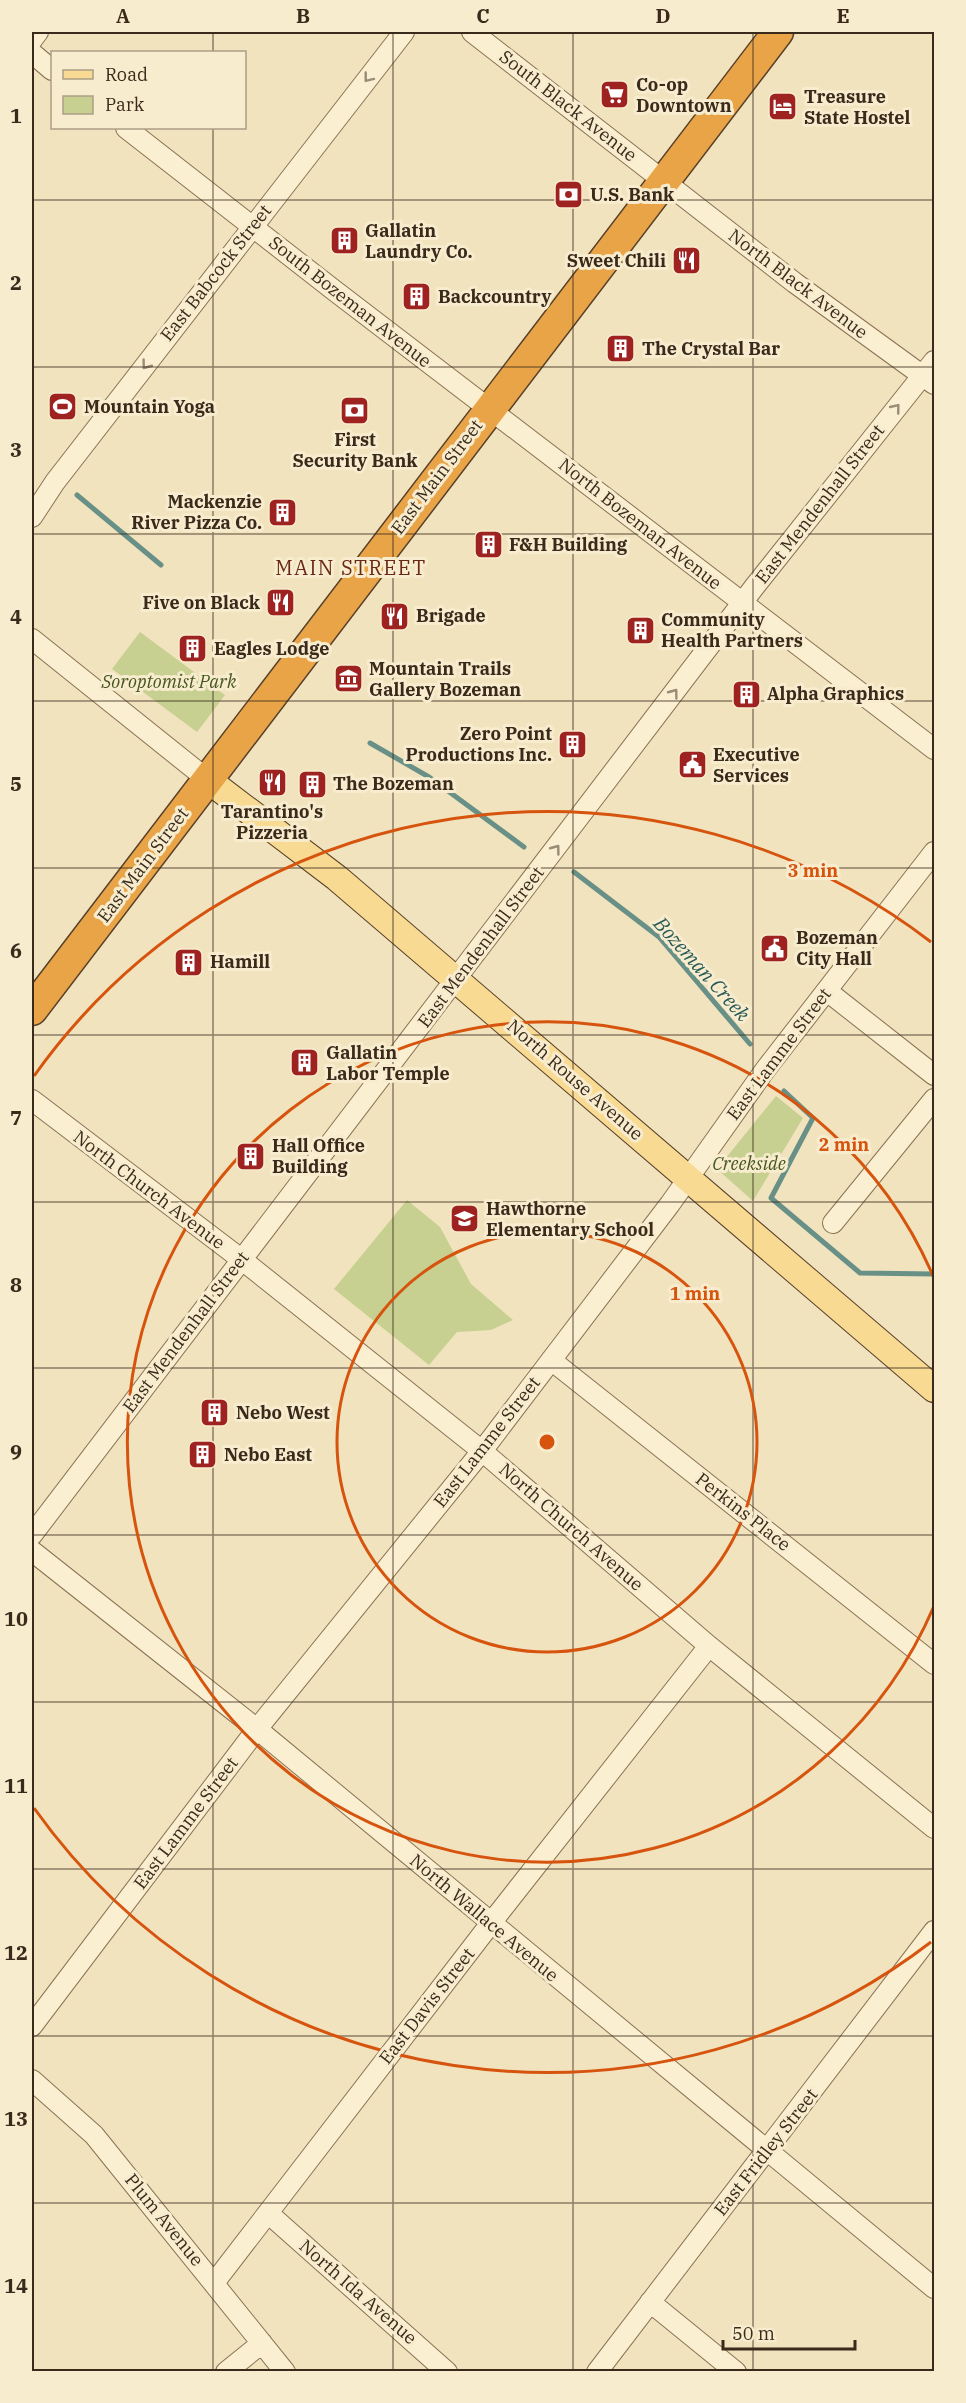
<svg xmlns="http://www.w3.org/2000/svg" width="966" height="2403" font-family="'IBM Plex Serif',serif">
	<rect width="100%" height="100%" fill="#f1e3be"/>
	<path fill="#c7d091" d="M140,632L225,695L197,732L112,669Z
		M776,1096L803,1118L753,1201L717,1169Z
		M407,1200L440,1227L471,1284L513,1320L491,1330L457,1332L429,1365L334,1289Z"/>
	<g fill="none" stroke-linecap="round" stroke-linejoin="round">
		<path stroke="#689087" stroke-width="5" d="M77,495L161,565
			M370,743L429,777L524,847
			M574,872L659,937L750,1044
			M784,1091L813,1118L771,1198L860,1273L934,1274"/>
		<defs>
			<path id="minor" d="M472,32L795,283L934,384
				M32,40L38,32
				M32,53L52,70
				M126,128L335,291L934,749
				M32,517L55,482L404,32
				M32,639L208,780
				M827,991L934,1075
				M32,1100L241,1259L482,1451L709,1646L934,1828
				M833,1223L934,1099
				M551,1360L934,1664
				M32,1535L755,586L934,361
				M32,1551L257,1729L934,2288
				M32,2026L257,1729L482,1451L670,1204L765,1070L934,852
				M32,2080L94,2135L285,2372
				M268,2213L447,2372
				M214,2283L491,1923L709,1646
				M650,2302L736,2372
				M226,2372L262,2343
				M597,2372L934,1931"/>
			<path id="major" d="M208,780L337,878L934,1389"/>
			<path id="highway" d="M32,1010L778,32"/>
		</defs>
		<use href="#minor" stroke="#8b7255" stroke-width="22"/>
		<use href="#major" stroke="#58402a" stroke-width="28"/>
		<use href="#highway" stroke="#58402a" stroke-width="33"/>
		<use href="#minor" stroke="#fbefd1" stroke-width="20"/>
		<use href="#major" stroke="#f8da92" stroke-width="26"/>
		<use href="#highway" stroke="#e8a446" stroke-width="30"/>
	</g>
	<defs><path id="oneway-chevron" d="M-2-3.5L2.5 0L-2 3.5" fill="none" stroke-width="1.6" stroke-linecap="round" stroke-linejoin="round" transform="scale(1.5)"/></defs>
	<g stroke="#9a8c76">
		<use href="#oneway-chevron" transform="translate(368 78) rotate(128)"/>
		<use href="#oneway-chevron" transform="translate(146 365) rotate(127)"/>
		<use href="#oneway-chevron" transform="translate(896 408) rotate(-51)"/>
		<use href="#oneway-chevron" transform="translate(674 693) rotate(-53)"/>
		<use href="#oneway-chevron" transform="translate(556 849) rotate(-53)"/>
	</g>
	<path fill="none" stroke="#392a1b" stroke-width="1.5" stroke-opacity="0.55" d="M213,32V52M393,32V2372M573,32V2372M753,32V2372M213,128V2372M32,200H934M32,367H934M32,534H934M32,701H934M32,868H934M32,1035H934M32,1202H934M32,1368H934M32,1535H934M32,1702H934M32,1869H934M32,2036H934M32,2203H934"/>
	<g fill="none" stroke="#d6540e" stroke-width="3">
		<circle cx="547" cy="1442" r="210"/>
		<path d="M934 1606A420 420 0 1 1 934 1278"/>
		<path d="M931 1942A630 630 0 0 1 34 1808M34 1076A630 630 0 0 1 931 942"/>
	</g>
	<defs>
		<symbol id="supermarket-square" viewBox="-11 -11 22 22"><rect x="-9" y="-9" width="18" height="18" rx="4" fill="#9e2220" stroke="#f8ecce"/><path d="M-6-5.5h2.5l.6 2H6L4.5 2H-2.5L-4.4-4H-6ZM-1.5 3.2a1.3 1.3 0 1 0 .1 0ZM3 3.2a1.3 1.3 0 1 0 .1 0Z" fill="#fff"/></symbol>
		<symbol id="hotel-square" viewBox="-11 -11 22 22"><rect x="-9" y="-9" width="18" height="18" rx="4" fill="#9e2220" stroke="#f8ecce"/><path d="M-6-4.5h1.5V1H6V5H4.5V3h-9V5H-6ZM-4 0a1.8 1.8 0 1 1 3.6 0ZM.5 0V-2.5h3Q6-2.5 6 0Z" fill="#fff"/></symbol>
		<symbol id="bank-square" viewBox="-11 -11 22 22"><rect x="-9" y="-9" width="18" height="18" rx="4" fill="#9e2220" stroke="#f8ecce"/><path d="M-6-4H6V4H-6ZM0-2.3a2.3 2.3 0 1 0 0 4.6a2.3 2.3 0 1 0 0-4.6Z" fill="#fff"/></symbol>
		<symbol id="building-square" viewBox="-11 -11 22 22"><rect x="-9" y="-9" width="18" height="18" rx="4" fill="#9e2220" stroke="#f8ecce"/><path d="M-4-6H4V6H1V3H-1V6H-4ZM-2.5-4.3h1.7v1.8h-1.7ZM.8-4.3h1.7v1.8H.8ZM-2.5-1h1.7V.8h-1.7ZM.8-1h1.7V.8H.8Z" fill="#fff"/></symbol>
		<symbol id="restaurant-square" viewBox="-11 -11 22 22"><rect x="-9" y="-9" width="18" height="18" rx="4" fill="#9e2220" stroke="#f8ecce"/><path d="M-5-6h1v4h1v-4h1v4h1v-4h1v5L-1.5 .5V6h-2V.5L-5-1ZM5-6V6H3V1.5H1.5Q1.5-4 5-6Z" fill="#fff"/></symbol>
		<symbol id="stadium-square" viewBox="-11 -11 22 22"><rect x="-9" y="-9" width="18" height="18" rx="4" fill="#9e2220" stroke="#f8ecce"/><path d="M0-5a6.5 5 0 1 0 0 10a6.5 5 0 1 0 0-10ZM-3.5-1.8h7v3.6h-7Z" fill="#fff"/></symbol>
		<symbol id="museum-square" viewBox="-11 -11 22 22"><rect x="-9" y="-9" width="18" height="18" rx="4" fill="#9e2220" stroke="#f8ecce"/><path d="M0-6L6-3V-2H-6V-3ZM-5-1h2V3h-2ZM-1-1h2V3h-2ZM3-1h2V3H3ZM-6 4H6V6H-6Z" fill="#fff"/></symbol>
		<symbol id="civic-square" viewBox="-11 -11 22 22"><rect x="-9" y="-9" width="18" height="18" rx="4" fill="#9e2220" stroke="#f8ecce"/><path d="M-.6-6.5H3V-4.5H.6V-3L4-1V1h2V6H-6V1h2V-1L-.6-3ZM-1.2 2.5V6h2.4V2.5Z" fill="#fff"/></symbol>
		<symbol id="school-square" viewBox="-11 -11 22 22"><rect x="-9" y="-9" width="18" height="18" rx="4" fill="#9e2220" stroke="#f8ecce"/><path d="M0-5L7-2L0 1L-7-2ZM-4 1L0 2.5L4 1V4Q0 6-4 4Z" fill="#fff"/></symbol>
	</defs>
	<g fill-rule="evenodd">
		<use href="#supermarket-square" x="598" y="78" width="33" height="33"/>
		<use href="#hotel-square" x="766" y="90" width="33" height="33"/>
		<use href="#bank-square" x="552" y="178" width="33" height="33"/>
		<use href="#building-square" x="328" y="224" width="33" height="33"/>
		<use href="#restaurant-square" x="670" y="244" width="33" height="33"/>
		<use href="#building-square" x="400" y="280" width="33" height="33"/>
		<use href="#building-square" x="604" y="332" width="33" height="33"/>
		<use href="#stadium-square" x="46" y="390" width="33" height="33"/>
		<use href="#bank-square" x="338" y="394" width="33" height="33"/>
		<use href="#building-square" x="266" y="496" width="33" height="33"/>
		<use href="#building-square" x="472" y="528" width="33" height="33"/>
		<use href="#restaurant-square" x="264" y="586" width="33" height="33"/>
		<use href="#restaurant-square" x="378" y="600" width="33" height="33"/>
		<use href="#building-square" x="624" y="614" width="33" height="33"/>
		<use href="#building-square" x="176" y="632" width="33" height="33"/>
		<use href="#museum-square" x="332" y="662" width="33" height="33"/>
		<use href="#building-square" x="730" y="678" width="33" height="33"/>
		<use href="#building-square" x="556" y="728" width="33" height="33"/>
		<use href="#civic-square" x="676" y="748" width="33" height="33"/>
		<use href="#restaurant-square" x="256" y="766" width="33" height="33"/>
		<use href="#building-square" x="296" y="768" width="33" height="33"/>
		<use href="#civic-square" x="758" y="932" width="33" height="33"/>
		<use href="#building-square" x="172" y="946" width="33" height="33"/>
		<use href="#building-square" x="288" y="1046" width="33" height="33"/>
		<use href="#building-square" x="234" y="1140" width="33" height="33"/>
		<use href="#school-square" x="448" y="1202" width="33" height="33"/>
		<use href="#building-square" x="198" y="1396" width="33" height="33"/>
		<use href="#building-square" x="186" y="1438" width="33" height="33"/>
	</g>
	<g text-anchor="middle" stroke-width="6" stroke-linejoin="round" paint-order="stroke">
		<g font-size="18" font-weight="bold" fill="#392a1b" stroke="#f8ecce" text-anchor="start">
			<text x="636" y="91">Co-op<tspan x="636" dy="21">Downtown</tspan></text>
			<text x="804" y="103">Treasure<tspan x="804" dy="21">State Hostel</tspan></text>
			<text x="590" y="201">U.S. Bank</text>
			<text x="365" y="237">Gallatin<tspan x="365" dy="21">Laundry Co.</tspan></text>
			<text x="666" y="267" text-anchor="end">Sweet Chili</text>
			<text x="438" y="303">Backcountry</text>
			<text x="642" y="355">The Crystal Bar</text>
			<text x="84" y="413">Mountain Yoga</text>
			<text x="355" y="446" text-anchor="middle">First<tspan x="355" dy="21">Security Bank</tspan></text>
			<text x="262" y="508" text-anchor="end">Mackenzie<tspan x="262" dy="21">River Pizza Co.</tspan></text>
			<text x="509" y="551">F&amp;H Building</text>
			<text x="260" y="609" text-anchor="end">Five on Black</text>
			<text x="416" y="622">Brigade</text>
			<text x="661" y="626">Community<tspan x="661" dy="21">Health Partners</tspan></text>
			<text x="214" y="655">Eagles Lodge</text>
			<text x="369" y="675">Mountain Trails<tspan x="369" dy="21">Gallery Bozeman</tspan></text>
			<text x="767" y="700">Alpha Graphics</text>
			<text x="552" y="740" text-anchor="end">Zero Point<tspan x="552" dy="21">Productions Inc.</tspan></text>
			<text x="713" y="761">Executive<tspan x="713" dy="21">Services</tspan></text>
			<text x="333" y="790">The Bozeman</text>
			<text x="272" y="818" text-anchor="middle">Tarantino's<tspan x="272" dy="21">Pizzeria</tspan></text>
			<text x="796" y="944">Bozeman<tspan x="796" dy="21">City Hall</tspan></text>
			<text x="210" y="968">Hamill</text>
			<text x="326" y="1059">Gallatin<tspan x="326" dy="21">Labor Temple</tspan></text>
			<text x="272" y="1152">Hall Office<tspan x="272" dy="21">Building</tspan></text>
			<text x="486" y="1215">Hawthorne<tspan x="486" dy="21">Elementary School</tspan></text>
			<text x="236" y="1419">Nebo West</text>
			<text x="224" y="1461">Nebo East</text>
		</g>
		<g font-size="18" fill="#392a1b" stroke="#f8ecce">
			<text transform="translate(568 106) rotate(38)" y="6">South Black Avenue</text>
			<text transform="translate(216 273) rotate(-52)" y="6">East Babcock Street</text>
			<text transform="translate(798 284) rotate(37)" y="6">North Black Avenue</text>
			<text transform="translate(350 302) rotate(38)" y="6">South Bozeman Avenue</text>
			<text transform="translate(437 477) rotate(-53)" y="6">East Main Street</text>
			<text transform="translate(820 504) rotate(-52)" y="6">East Mendenhall Street</text>
			<text transform="translate(640 524) rotate(38)" y="6">North Bozeman Avenue</text>
			<text transform="translate(143 865) rotate(-53)" y="6">East Main Street</text>
			<text transform="translate(481 947) rotate(-53)" y="6">East Mendenhall Street</text>
			<text transform="translate(779 1054) rotate(-53)" y="6">East Lamme Street</text>
			<text transform="translate(575 1080) rotate(41)" y="6">North Rouse Avenue</text>
			<text transform="translate(149 1190) rotate(37)" y="6">North Church Avenue</text>
			<text transform="translate(186 1332) rotate(-53)" y="6">East Mendenhall Street</text>
			<text transform="translate(487 1442) rotate(-52)" y="6">East Lamme Street</text>
			<text transform="translate(743 1512) rotate(38)" y="6">Perkins Place</text>
			<text transform="translate(571 1527) rotate(41)" y="6">North Church Avenue</text>
			<text transform="translate(186 1823) rotate(-53)" y="6">East Lamme Street</text>
			<text transform="translate(484 1918) rotate(40)" y="6">North Wallace Avenue</text>
			<text transform="translate(427 2006) rotate(-52)" y="6">East Davis Street</text>
			<text transform="translate(766 2152) rotate(-52)" y="6">East Fridley Street</text>
			<text transform="translate(164 2220) rotate(51)" y="6">Plum Avenue</text>
			<text transform="translate(358 2292) rotate(41)" y="6">North Ida Avenue</text>
		</g>
		<g font-size="18" font-style="italic" fill="#485720" stroke="#f8ecce">
			<text x="169" y="688">Soroptomist Park</text>
			<text x="749" y="1170">Creekside</text>
		</g>
		<g font-size="20" letter-spacing="1.5" fill="#692917" stroke="#f8ecce">
			<text x="351" y="575">MAIN STREET</text>
		</g>
		<g font-size="20" font-style="italic" fill="#295a57" stroke="#f8ecce">
			<text transform="translate(702 969) rotate(48)" y="7">Bozeman Creek</text>
		</g>
	</g>
	<circle cx="547" cy="1442" r="9" fill="#d6540e" stroke="#f8ecce" stroke-width="3"/>
	<g font-size="18" text-anchor="middle" font-weight="bold" fill="#d6540e" stroke="#f8ecce" stroke-width="6" stroke-linejoin="round" paint-order="stroke">
		<text x="813" y="877">3 min</text>
		<text x="844" y="1151">2 min</text>
		<text x="695" y="1300">1 min</text>
	</g>
	<rect width="966" height="2403" fill="none" stroke="#f8ecce" stroke-width="66"/>
	<rect x="51" y="51" width="195" height="78" fill="#f8ecce" stroke="#ac9e86" stroke-width="1.5"/>
	<rect x="63" y="70" width="30" height="9" fill="#f8da92" stroke="#ac9e86" stroke-width="1.5"/>
	<text x="105" y="81" font-size="18" fill="#392a1b">Road</text>
	<rect x="63" y="96" width="30" height="18" fill="#c7d091" stroke="#ac9e86" stroke-width="1.5"/>
	<text x="105" y="111" font-size="18" fill="#392a1b">Park</text>
	<path d="M723 2340v9h132v-9" fill="none" stroke="#392a1b" stroke-width="3"/>
	<text x="732" y="2340" font-size="18" fill="#392a1b" stroke="#f8ecce" stroke-width="4.5" paint-order="stroke">50 m</text>
	<rect x="33" y="33" width="900" height="2337" fill="none" stroke="#392a1b" stroke-width="2"/>
	<g font-size="20" text-anchor="middle" font-weight="bold" fill="#392a1b">
		<text x="123" y="23">A</text>
		<text x="303" y="23">B</text>
		<text x="483" y="23">C</text>
		<text x="663" y="23">D</text>
		<text x="843" y="23">E</text>
		<text x="16" y="123">1</text>
		<text x="16" y="290">2</text>
		<text x="16" y="457">3</text>
		<text x="16" y="624">4</text>
		<text x="16" y="791">5</text>
		<text x="16" y="958">6</text>
		<text x="16" y="1125">7</text>
		<text x="16" y="1292">8</text>
		<text x="16" y="1459">9</text>
		<text x="16" y="1626">10</text>
		<text x="16" y="1793">11</text>
		<text x="16" y="1960">12</text>
		<text x="16" y="2126">13</text>
		<text x="16" y="2293">14</text>
	</g>
</svg>
